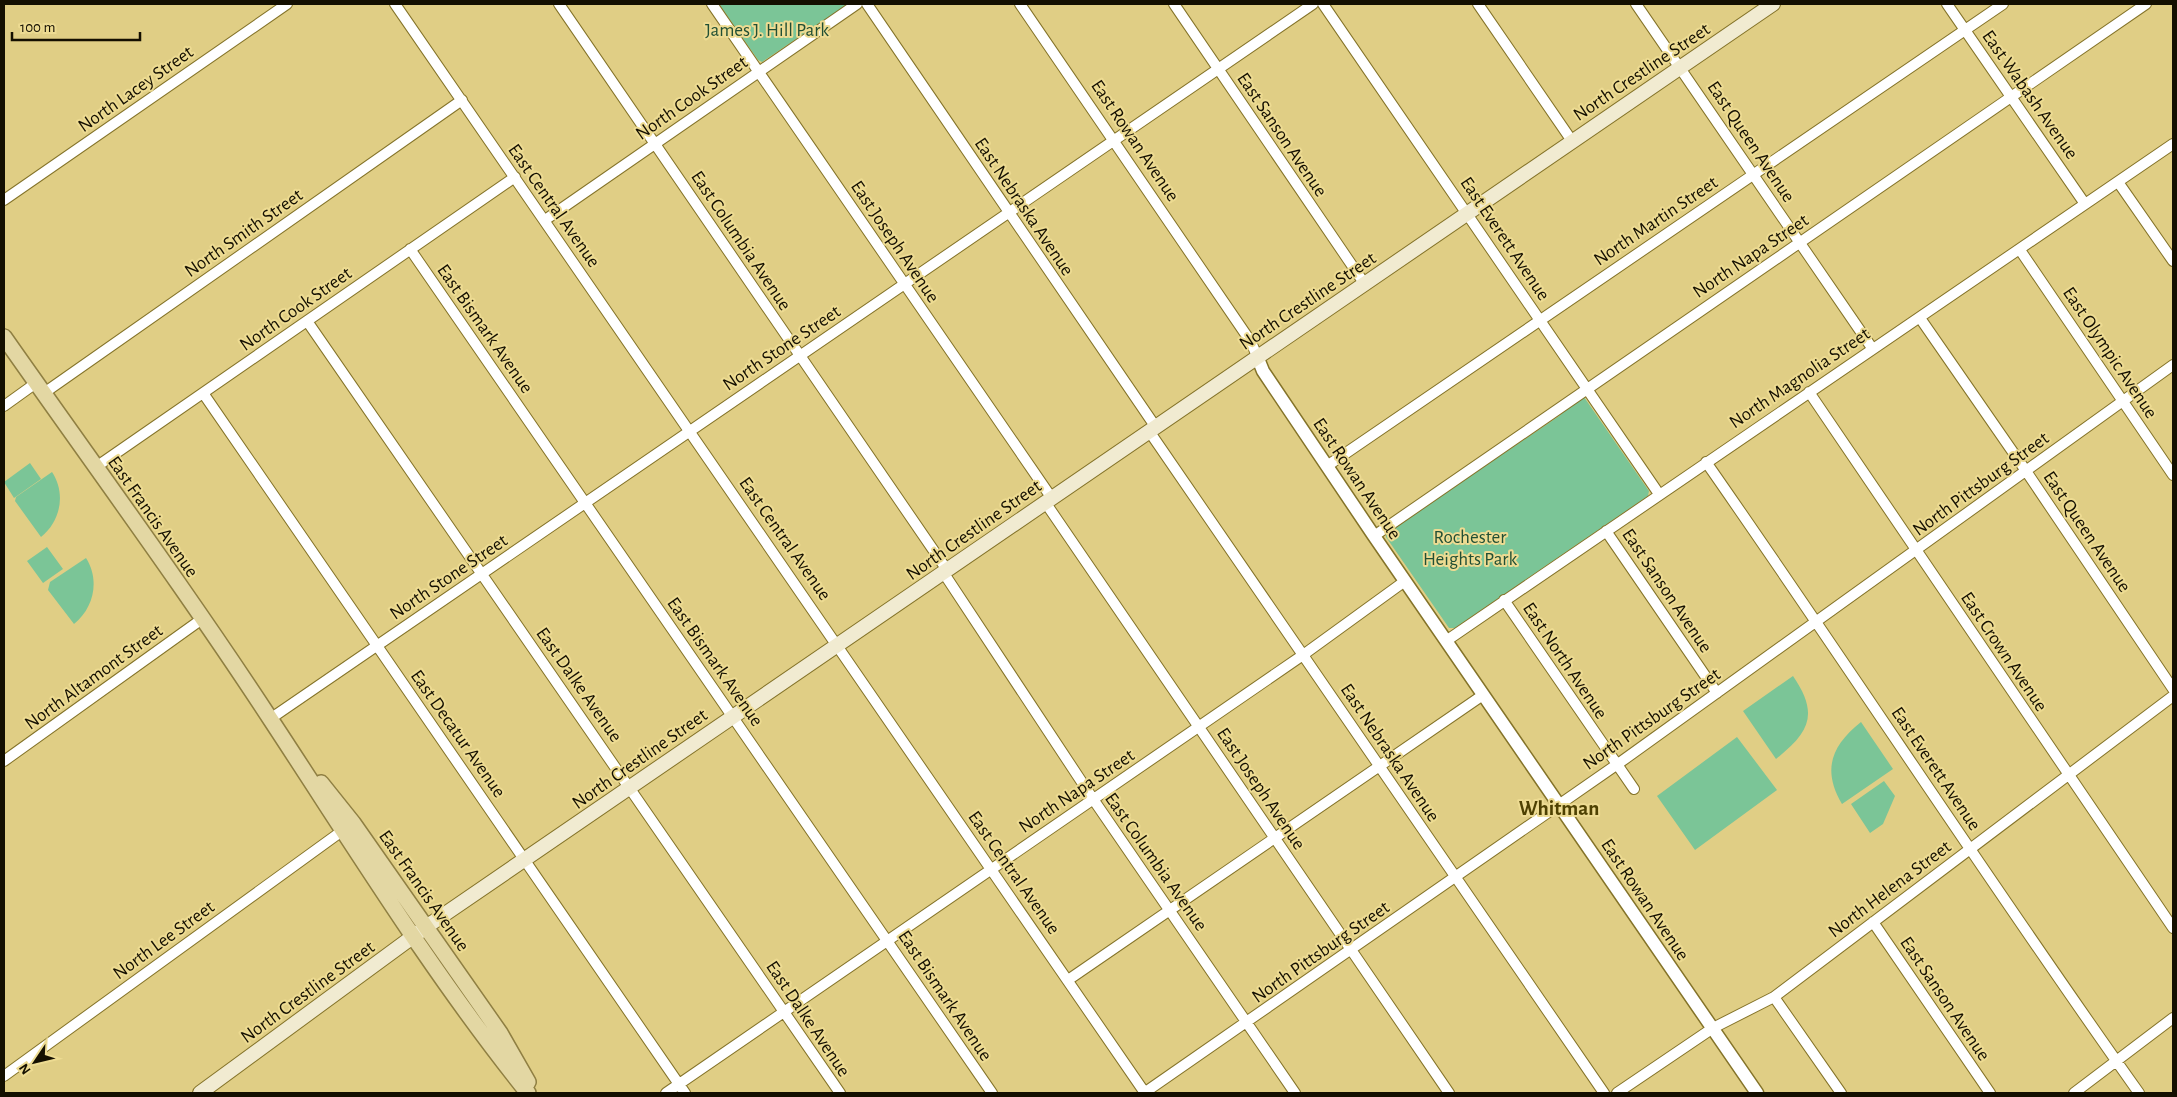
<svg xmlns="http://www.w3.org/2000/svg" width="2177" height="1097" font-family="'Alegreya Sans',sans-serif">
	<rect width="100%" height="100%" fill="#e0ce85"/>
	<path fill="#7bc597" d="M719,4H848L762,62L758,60Z
		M1584,397L1649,491L1648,496L1455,628H1449L1386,537V533L1559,416L1571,404Z
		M30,463L41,479L14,498L4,482Z
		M52,472C66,493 61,521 41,537L15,501L16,497Z
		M47,547L63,569L43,583L27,561Z
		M86,558C100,580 94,608 74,624L48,590L50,582Z
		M1793,676C1819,714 1810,732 1776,759L1743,711Z
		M1861,722L1893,769L1842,804C1822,770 1831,746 1861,722Z
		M1737,737L1777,790L1695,850L1657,796Z
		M1884,781L1895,796L1883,824L1870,833L1851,804Z"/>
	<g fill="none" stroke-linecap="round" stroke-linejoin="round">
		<defs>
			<path id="minor" d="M395,4L1145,1093
				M559,4L947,570
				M712,4L1051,497
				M867,4L1155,426
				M1020,4L1251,342L1257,356
				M1174,4L1364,283
				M1323,4L1659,494
				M1478,4L1572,141
				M1636,4L1872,348
				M1947,4L2085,204
				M2118,182L2173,261
				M4,200L287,4
				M545,220L857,4
				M410,249L992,1093
				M2020,250L2173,475
				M1920,318L2026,471L2173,689
				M307,321L840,1093
				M1809,392L2173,928
				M44,393L462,100
				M203,393L685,1093
				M4,406L36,383
				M1149,431L1604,1093
				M1706,462C1852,671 1991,885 2139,1093
				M1327,466L2003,4
				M96,467L515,177
				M1045,502L1449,1093
				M1606,531L1717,693
				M1374,536L2146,4
				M943,572L1093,799L1295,1093
				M1504,600L1634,789
				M1446,641L2173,144
				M270,719L1313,4
				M4,761L202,619
				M1873,922L1990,1093
				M1068,980L1483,695
				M1774,997L1841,1093
				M4,1076L342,831
				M666,1093L1303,655L1405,581
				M1144,1093L1622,761L2173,365
				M1617,1093L1713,1028L1774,997L2173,696
				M2074,1093L2173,1018"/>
			<path id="tertiary" d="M1257,356L1263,371L1374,536L1757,1093"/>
			<path id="secondary" d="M200,1093L426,927L1773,4"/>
			<path id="primary" d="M4,337C93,464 186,590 271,720C354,846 433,975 528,1093
				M321,783L353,823L500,1033L528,1082"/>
		</defs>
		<use href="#minor" stroke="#847329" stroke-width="12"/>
		<use href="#tertiary" stroke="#847329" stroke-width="15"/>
		<use href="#secondary" stroke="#847329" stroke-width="16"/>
		<use href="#primary" stroke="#8f7f42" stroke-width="18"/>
		<use href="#minor" stroke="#fff" stroke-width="10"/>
		<use href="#tertiary" stroke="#fff" stroke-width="12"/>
		<use href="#secondary" stroke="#f1ebd1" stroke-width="14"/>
		<use href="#primary" stroke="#e3d7a3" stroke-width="15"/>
	</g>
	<g text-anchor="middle" stroke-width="4" stroke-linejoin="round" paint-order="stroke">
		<g font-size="19" fill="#214f34" stroke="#eddb92">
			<text x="767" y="36">James J. Hill Park</text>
			<text x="1470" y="543">Rochester<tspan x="1470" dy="22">Heights Park</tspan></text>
		</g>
		<g font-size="19" fill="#140f00" stroke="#eddb92">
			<text transform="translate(1641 71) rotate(-34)" y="7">North Crestline Street</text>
			<text transform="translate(135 88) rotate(-35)" y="7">North Lacey Street</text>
			<text transform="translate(2031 94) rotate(55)" y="7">East Wabash Avenue</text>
			<text transform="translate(691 97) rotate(-35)" y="7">North Cook Street</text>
			<text transform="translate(1283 134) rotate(56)" y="7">East Sanson Avenue</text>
			<text transform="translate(1136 140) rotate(56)" y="7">East Rowan Avenue</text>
			<text transform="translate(1752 141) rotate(56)" y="7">East Queen Avenue</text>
			<text transform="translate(555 205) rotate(55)" y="7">East Central Avenue</text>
			<text transform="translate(1025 206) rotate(56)" y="7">East Nebraska Avenue</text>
			<text transform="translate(1655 220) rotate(-34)" y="7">North Martin Street</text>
			<text transform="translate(243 232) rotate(-35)" y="7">North Smith Street</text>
			<text transform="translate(1506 238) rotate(56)" y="7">East Everett Avenue</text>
			<text transform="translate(742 240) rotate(56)" y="7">East Columbia Avenue</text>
			<text transform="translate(896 241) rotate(56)" y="7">East Joseph Avenue</text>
			<text transform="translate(1750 255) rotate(-34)" y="7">North Napa Street</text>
			<text transform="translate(1307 300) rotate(-34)" y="7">North Crestline Street</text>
			<text transform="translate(295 308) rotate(-35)" y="7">North Cook Street</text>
			<text transform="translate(486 328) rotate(55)" y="7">East Bismark Avenue</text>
			<text transform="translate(781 347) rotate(-34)" y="7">North Stone Street</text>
			<text transform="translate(2111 352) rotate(56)" y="7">East Olympic Avenue</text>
			<text transform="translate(1799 377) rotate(-34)" y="7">North Magnolia Street</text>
			<text transform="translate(1358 478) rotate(56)" y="7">East Rowan Avenue</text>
			<text transform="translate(1980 483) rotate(-36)" y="7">North Pittsburg Street</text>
			<text transform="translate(154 516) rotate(55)" y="7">East Francis Avenue</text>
			<text transform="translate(973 529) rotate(-35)" y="7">North Crestline Street</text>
			<text transform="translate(2088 531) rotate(56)" y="7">East Queen Avenue</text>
			<text transform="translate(786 538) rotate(55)" y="7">East Central Avenue</text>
			<text transform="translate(448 576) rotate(-34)" y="7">North Stone Street</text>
			<text transform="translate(1668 590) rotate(56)" y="7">East Sanson Avenue</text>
			<text transform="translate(2005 651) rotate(56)" y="7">East Crown Avenue</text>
			<text transform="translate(1566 660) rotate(56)" y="7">East North Avenue</text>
			<text transform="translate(716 661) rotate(55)" y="7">East Bismark Avenue</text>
			<text transform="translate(93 676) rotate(-36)" y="7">North Altamont Street</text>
			<text transform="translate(580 684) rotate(55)" y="7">East Dalke Avenue</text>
			<text transform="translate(1651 718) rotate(-35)" y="7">North Pittsburg Street</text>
			<text transform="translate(459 733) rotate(55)" y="7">East Decatur Avenue</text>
			<text transform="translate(1391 752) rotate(56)" y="7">East Nebraska Avenue</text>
			<text transform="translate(639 758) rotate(-35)" y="7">North Crestline Street</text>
			<text transform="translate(1937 768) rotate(56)" y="7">East Everett Avenue</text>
			<text transform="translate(1262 788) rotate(56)" y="7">East Joseph Avenue</text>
			<text transform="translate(1076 790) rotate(-34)" y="7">North Napa Street</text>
			<text transform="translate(1157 861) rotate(55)" y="7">East Columbia Avenue</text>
			<text transform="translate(1015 872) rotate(55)" y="7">East Central Avenue</text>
			<text transform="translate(1889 888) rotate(-37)" y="7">North Helena Street</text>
			<text transform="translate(425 890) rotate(55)" y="7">East Francis Avenue</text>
			<text transform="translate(1646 899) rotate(56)" y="7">East Rowan Avenue</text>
			<text transform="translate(163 939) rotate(-36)" y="7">North Lee Street</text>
			<text transform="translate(1320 951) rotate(-35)" y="7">North Pittsburg Street</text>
			<text transform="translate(307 991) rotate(-36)" y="7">North Crestline Street</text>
			<text transform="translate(946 995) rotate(56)" y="7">East Bismark Avenue</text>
			<text transform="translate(1946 998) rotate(56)" y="7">East Sanson Avenue</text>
			<text transform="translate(809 1018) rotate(56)" y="7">East Dalke Avenue</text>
		</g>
		<g font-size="21" font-weight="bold" fill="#4e4102" stroke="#eddb92">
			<text x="1559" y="815">Whitman</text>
		</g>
	</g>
	<rect width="2177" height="1097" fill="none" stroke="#140f00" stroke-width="10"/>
	<g transform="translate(35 1062) rotate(235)" stroke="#eddb92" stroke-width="4" paint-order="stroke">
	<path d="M0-4L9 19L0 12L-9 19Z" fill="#140f00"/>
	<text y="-8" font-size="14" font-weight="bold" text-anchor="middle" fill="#140f00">N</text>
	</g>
	<path d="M12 32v8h128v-8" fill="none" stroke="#140f00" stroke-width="2.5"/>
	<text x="20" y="32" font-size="15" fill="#140f00" stroke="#eddb92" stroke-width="4" paint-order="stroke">100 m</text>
</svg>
